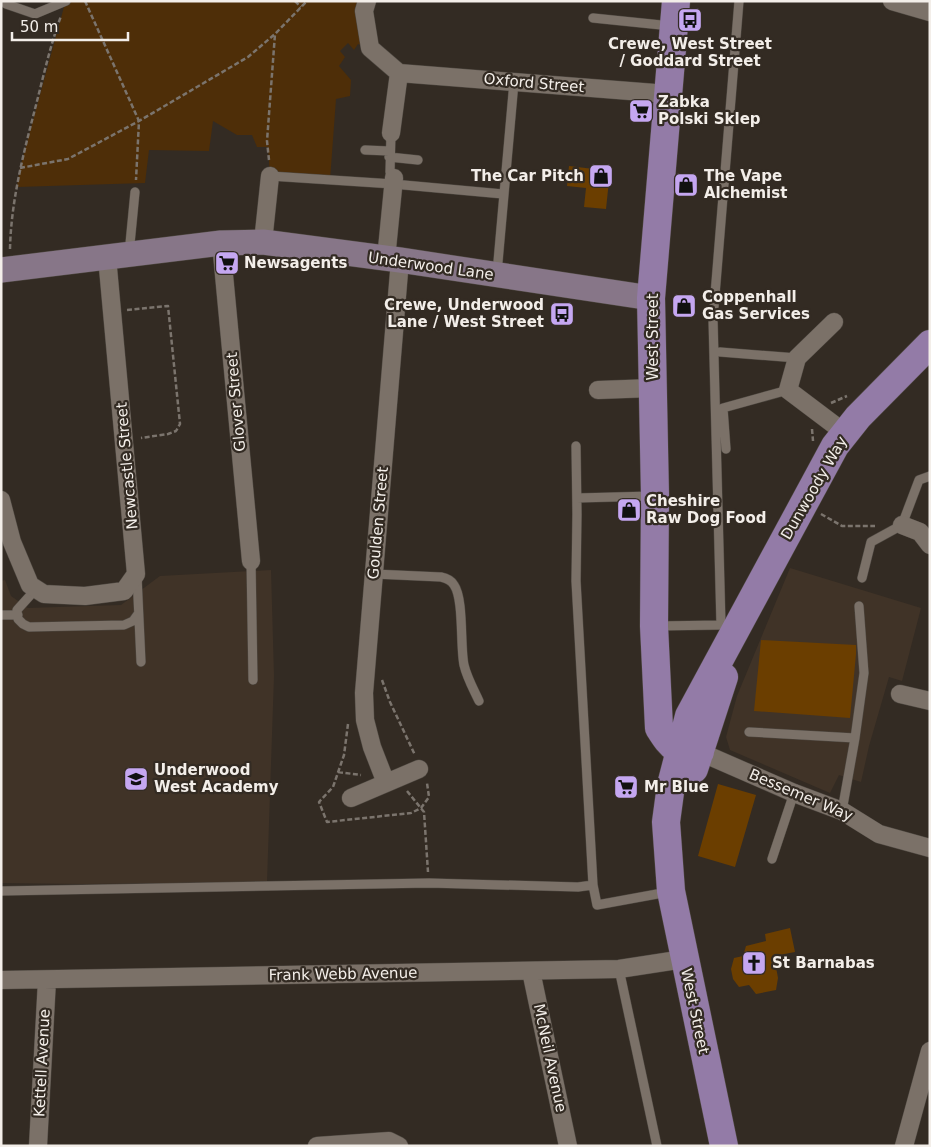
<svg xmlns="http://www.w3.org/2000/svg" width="931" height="1147" font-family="'DejaVu Sans',sans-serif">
	<rect width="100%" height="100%" fill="#332b23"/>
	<path fill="#403327" d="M790,568L921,608L902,681L889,677L869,746L861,782L839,775L830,793L730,750L726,737L737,696Z
		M271,570L274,676L267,882L84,884L1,883V581L5,580L11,596L28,608L121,605L160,576Z"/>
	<path fill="#4e2e08" d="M69,1H367L370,48L358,44L354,50L348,43L340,51L345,57L339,66L351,80L350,96L336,99L330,180L270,176L268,147H257L252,135H237L213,121L209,151L149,150L145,183L17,187L20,168L64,7Z"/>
	<path fill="#6b3e00" d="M569,166L610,171L606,209L584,207L586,188L567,186Z
		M761,640L856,645V654L850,718L754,711Z
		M718,784L756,795L735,867L698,856Z
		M790,928L795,952L774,956L778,978L776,990L756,994L749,985L739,987L733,979L731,969L734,958L743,956L746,946L766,941L765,934Z"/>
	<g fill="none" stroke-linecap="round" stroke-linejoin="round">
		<defs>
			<path id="lane" d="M6,4L35,14L66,1
				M593,18L671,26
				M365,150L389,151
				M389,157L418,160
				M390,172L391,133
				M270,176L393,184L503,194
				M129,254L135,192
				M497,273L514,82
				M720,352L797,358
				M576,446L577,514L576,581L593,885L597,905L668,892
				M726,449L723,408L788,390
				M577,498L652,496
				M251,561L253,680
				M374,574L441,577C446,578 451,580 454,585C464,599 460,646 464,665C467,678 474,690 479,701
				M137,576L141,662
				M862,578L871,542L902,525L919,480L930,476
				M36,589L17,610L18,619L23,624L29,627L124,625L133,621L138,614
				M1,615H18
				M656,626L721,625L713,319L739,1
				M749,732L855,738
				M842,811L855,738L864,673L859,606
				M772,859L794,793
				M1,891L429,883L578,887L593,885
				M619,969L657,1146"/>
			<path id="street" d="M367,1L364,11L370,48L399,73L668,94
				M892,1L930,12
				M391,133L399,73
				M263,242L270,176
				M221,243L251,561
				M386,259L394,178
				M834,322L797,358L788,390L845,433
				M598,390L653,388
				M1,500L12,542L30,585L44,594L85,596L124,591L136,574L107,257
				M902,525L920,532L930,545
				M900,694L930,701
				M700,752L794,793L842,811L879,834L930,848
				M386,783L372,747L365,720L364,693L400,260
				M351,798L419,769
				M531,971L568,1146
				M1,980L619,969L684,959
				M38,1146L47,980
				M317,1146L389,1141L399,1146
				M904,1146L930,1051"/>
			<path id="secondary" d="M1,270L221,243L263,242L400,260L651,298"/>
			<path id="primary" d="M676,1L651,298L655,496L654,626L659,728C673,750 675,751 700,752
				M694,769L724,677
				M724,1146L671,891L666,822L671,785L689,716L835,446L858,417L930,344"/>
		</defs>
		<use href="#lane" stroke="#4e4841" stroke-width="10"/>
		<use href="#street" stroke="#4e4841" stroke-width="19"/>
		<use href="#secondary" stroke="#4e4841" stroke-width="26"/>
		<use href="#primary" stroke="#4e4841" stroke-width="29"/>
		<path stroke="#7b746d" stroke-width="2.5" stroke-dasharray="5 2.5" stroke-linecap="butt" d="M85,1L139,121L136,180
			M295,1L301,7
			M269,160L267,141L275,34
			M20,168L68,159L139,121L248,57L275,34L307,1
			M10,249C11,202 23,155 35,109C43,78 50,46 61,16
			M127,310L168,306L180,424L176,431L168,434L141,438
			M831,403L847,396
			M812,429L813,441
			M821,514L842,526H875
			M382,680L390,702L415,755
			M348,724L344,755L333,787L319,802L327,822L411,813L421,808L429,797L427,783
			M338,772L361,775
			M407,791L424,812L428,872"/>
		<use href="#lane" stroke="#7b7168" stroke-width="9"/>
		<use href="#street" stroke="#7b7168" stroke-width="18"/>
		<use href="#secondary" stroke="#877688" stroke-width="25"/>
		<use href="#primary" stroke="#937ba7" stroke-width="28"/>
	</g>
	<defs>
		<symbol id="bus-square" viewBox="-11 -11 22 22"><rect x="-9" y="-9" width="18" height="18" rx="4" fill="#c5a7f1" stroke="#332b23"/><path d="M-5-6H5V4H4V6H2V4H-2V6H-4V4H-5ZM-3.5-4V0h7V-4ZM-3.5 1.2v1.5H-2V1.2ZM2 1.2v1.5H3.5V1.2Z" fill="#111"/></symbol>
		<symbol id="supermarket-square" viewBox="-11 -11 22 22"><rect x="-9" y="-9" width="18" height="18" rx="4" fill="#c5a7f1" stroke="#332b23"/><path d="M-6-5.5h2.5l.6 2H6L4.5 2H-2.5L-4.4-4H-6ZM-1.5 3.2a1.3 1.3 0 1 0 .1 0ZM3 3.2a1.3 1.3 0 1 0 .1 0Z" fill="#111"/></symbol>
		<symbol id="shop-square" viewBox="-11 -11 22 22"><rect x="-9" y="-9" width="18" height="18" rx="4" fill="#c5a7f1" stroke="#332b23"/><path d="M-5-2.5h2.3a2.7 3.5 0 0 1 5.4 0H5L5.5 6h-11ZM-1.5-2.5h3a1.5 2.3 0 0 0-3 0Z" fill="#111"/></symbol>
		<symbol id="school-square" viewBox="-11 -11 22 22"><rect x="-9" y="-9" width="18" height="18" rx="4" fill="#c5a7f1" stroke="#332b23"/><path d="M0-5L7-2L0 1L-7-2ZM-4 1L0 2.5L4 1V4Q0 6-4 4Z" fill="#111"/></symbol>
		<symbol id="church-square" viewBox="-11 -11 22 22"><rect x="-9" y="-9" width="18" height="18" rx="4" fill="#c5a7f1" stroke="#332b23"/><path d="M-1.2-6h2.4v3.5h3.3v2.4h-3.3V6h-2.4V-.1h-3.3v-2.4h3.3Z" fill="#111"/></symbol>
	</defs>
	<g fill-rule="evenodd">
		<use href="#bus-square" x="676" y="6" width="28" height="28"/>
		<use href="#supermarket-square" x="627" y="97" width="28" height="28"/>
		<use href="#shop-square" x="587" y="162" width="28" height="28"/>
		<use href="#shop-square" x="672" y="171" width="28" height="28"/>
		<use href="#supermarket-square" x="213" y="249" width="28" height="28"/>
		<use href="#shop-square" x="670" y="292" width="28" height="28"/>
		<use href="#bus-square" x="548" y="300" width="28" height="28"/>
		<use href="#shop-square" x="615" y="496" width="28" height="28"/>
		<use href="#school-square" x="122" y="765" width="28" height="28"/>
		<use href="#supermarket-square" x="612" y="773" width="28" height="28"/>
		<use href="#church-square" x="740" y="949" width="28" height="28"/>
	</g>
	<g text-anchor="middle" stroke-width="4.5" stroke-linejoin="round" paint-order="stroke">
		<g font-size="15" font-weight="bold" fill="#f3eee9" stroke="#332b23" text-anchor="start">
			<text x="690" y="49" text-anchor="middle">Crewe, West Street<tspan x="690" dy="17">/ Goddard Street</tspan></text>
			<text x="658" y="107">Zabka<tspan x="658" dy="17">Polski Sklep</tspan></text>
			<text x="584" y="181" text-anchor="end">The Car Pitch</text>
			<text x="704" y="181">The Vape<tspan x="704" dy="17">Alchemist</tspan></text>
			<text x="244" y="268">Newsagents</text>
			<text x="702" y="302">Coppenhall<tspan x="702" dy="17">Gas Services</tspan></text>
			<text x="544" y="310" text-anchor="end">Crewe, Underwood<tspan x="544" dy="17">Lane / West Street</tspan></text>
			<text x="646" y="506">Cheshire<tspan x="646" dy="17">Raw Dog Food</tspan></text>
			<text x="154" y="775">Underwood<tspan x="154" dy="17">West Academy</tspan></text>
			<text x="644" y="792">Mr Blue</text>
			<text x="772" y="968">St Barnabas</text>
		</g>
		<g font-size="15" fill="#f3eee9" stroke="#332b23">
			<text transform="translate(534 83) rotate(5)" y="5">Oxford Street</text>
			<text transform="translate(431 266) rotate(8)" y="5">Underwood Lane</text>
			<text transform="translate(653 337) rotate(-90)" y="5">West Street</text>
			<text transform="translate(236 402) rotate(-95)" y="5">Glover Street</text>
			<text transform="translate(127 466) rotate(-95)" y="5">Newcastle Street</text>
			<text transform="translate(814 488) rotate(-60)" y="5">Dunwoody Way</text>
			<text transform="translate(378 523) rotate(-85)" y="5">Goulden Street</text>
			<text transform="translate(801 795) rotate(23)" y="5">Bessemer Way</text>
			<text transform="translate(343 974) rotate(-1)" y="5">Frank Webb Avenue</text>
			<text transform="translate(695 1011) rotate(78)" y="5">West Street</text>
			<text transform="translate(550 1058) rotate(78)" y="5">McNeil Avenue</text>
			<text transform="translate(42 1063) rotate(-87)" y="5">Kettell Avenue</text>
		</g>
	</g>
	<rect width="931" height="1147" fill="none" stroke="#f3eee9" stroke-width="5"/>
	<path d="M12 32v8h116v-8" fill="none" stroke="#f3eee9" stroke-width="2.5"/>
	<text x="20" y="32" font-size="15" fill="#f3eee9" stroke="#332b23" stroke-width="4" paint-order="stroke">50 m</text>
</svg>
